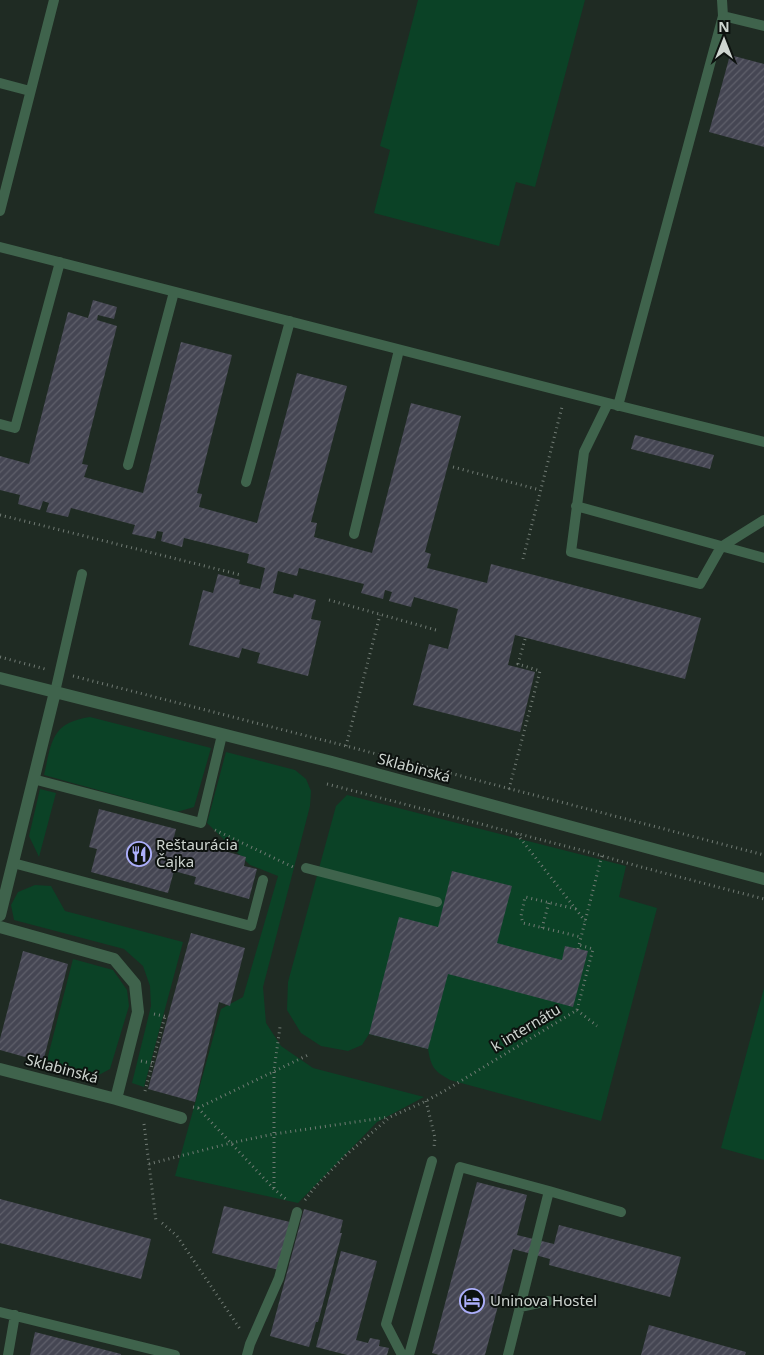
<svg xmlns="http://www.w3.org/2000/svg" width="764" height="1355" font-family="'Noto Sans',sans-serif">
	<defs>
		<pattern id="building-hatch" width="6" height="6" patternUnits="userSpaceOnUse" patternTransform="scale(1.25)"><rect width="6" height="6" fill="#454653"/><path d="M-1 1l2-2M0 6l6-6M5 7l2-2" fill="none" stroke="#5f606b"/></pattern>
	</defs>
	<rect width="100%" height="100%" fill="#1f2b23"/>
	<path fill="#0b4226" d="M418,0H585L535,187L516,182L499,246L374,213L390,150L380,146Z
		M90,717L211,748L194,807L177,812L44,775C52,741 51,723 90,717Z
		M226,752L295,770L306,779L311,791L310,806L263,987L266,1023L281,1046L313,1068L424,1097L377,1122L298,1203L175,1176L221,1009L243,997L278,876L250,865L207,823Z
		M40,789L56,793L39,857L29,836Z
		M347,795L626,866L619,897L657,908L601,1121L450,1080C434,1071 431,1067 428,1049L369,1034L362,1045L348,1051L321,1046L301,1033L287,1010L288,982L336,806Z
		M35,885L51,886L65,911L183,942L144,1087L132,1083L151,1006L150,986L143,966L124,949L14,920L11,905L18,892Z
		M73,959L113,970L127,990L129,1006L110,1069L95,1077L46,1064Z
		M764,988V1160L721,1148Z"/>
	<path fill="url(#building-hatch)" d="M730,55L764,64V147L709,132Z
		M93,300L117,307L114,319L98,315L97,320L117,326L82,464L88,465L84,477L143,493L181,342L232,355L197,493L202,494L199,507L257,523L297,373L347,386L311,522L317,523L314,537L372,553L411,403L461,416L425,552L431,554L427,568L487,583L491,564L701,618L685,679L515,635L508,665L535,672L520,732L413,705L429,644L448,649L458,609L414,597L411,607L389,601L392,592L385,590L383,599L361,593L364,584L299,568L297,576L278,571L273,593L293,598L294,594L316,600L311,619L321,621L308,676L257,663L260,653L242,648L239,658L189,645L203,590L213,593L218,574L240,580L239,584L260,589L265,568L247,563L249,554L184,538L182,547L161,541L163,532L157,531L155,539L132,534L135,525L71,508L68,517L46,512L49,503L43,501L40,510L18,504L20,495L0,490V456L29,464L68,312L88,318Z
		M635,435L714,455L710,469L631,449Z
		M99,809L176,829L174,837L246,857L244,866L257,869L249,899L194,884L196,877L174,871L168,893L91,872L97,849L89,847Z
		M452,871L512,886L497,943L562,960L565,946L588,951L573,1007L448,974L428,1049L369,1034L399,917L438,927Z
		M191,933L245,948L230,1006L219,1002L195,1102L148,1089Z
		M23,951L68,964L43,1062L0,1050V1039Z
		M477,1182L527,1195L517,1235L554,1244L559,1225L681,1257L670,1297L549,1265L550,1259L513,1249L485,1355H439L432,1353Z
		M0,1199L151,1239L141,1279L0,1243Z
		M224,1206L290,1222L279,1270L212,1253Z
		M304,1209L343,1220L340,1233H342L318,1322H316L309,1347L270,1336Z
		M341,1251L377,1261L356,1340L368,1343L370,1338L380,1340L379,1346L389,1348L387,1355H347L316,1347Z
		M649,1325L746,1352L745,1355H641Z
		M35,1332L121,1354V1355H30Z"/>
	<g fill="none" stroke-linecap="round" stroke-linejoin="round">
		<path stroke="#717b74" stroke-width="3" stroke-dasharray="1 4" stroke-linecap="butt" d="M453,467L540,490
			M0,515L241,575
			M523,559L562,407
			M329,600L436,630
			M0,657L45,669
			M73,676L346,746L764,855
			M346,746L380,615
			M327,784L592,853L641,867L764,899
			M509,789L540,671L518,664L525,639
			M215,830L293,867
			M517,834L585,921
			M576,909L525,897L521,916L523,923L581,937
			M542,928L549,902
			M578,949L602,855
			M577,1010L597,1026
			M154,1014L168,1017
			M141,1061L155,1064
			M145,1091L165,1016
			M426,1101L435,1138L434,1147
			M193,1107L198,1108L274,1189L288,1201
			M198,1108L308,1055
			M144,1124L156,1221
			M149,1164L231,1143L274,1134L389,1117
			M274,1188V1070L280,1027
			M305,1200L315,1187L346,1155L390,1117L426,1101L446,1090L577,1010L593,949L579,945
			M162,1223L177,1236L240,1329"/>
		<path stroke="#3f634c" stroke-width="10" d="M722,0L723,16
			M0,83L30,91
			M0,211L54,0
			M0,247L608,403L764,442
			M608,403L584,452L571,552L700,584L721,547L764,520
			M618,406L723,16L764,26
			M0,424L15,428L60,262
			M128,465L174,292
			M246,482L290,321
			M576,506L764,558
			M354,534L399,350
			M55,692L82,574
			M33,779L201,823L222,735
			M13,863L251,926L263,880
			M306,868L437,902
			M549,1191L621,1212
			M520,1307L548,1301
			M0,1312L175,1355
			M8,1355L15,1315
			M247,1355L250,1344L279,1278L297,1212
			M402,1355L386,1324L432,1161
			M409,1355L460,1167L549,1191L508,1355"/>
		<path stroke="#3f634c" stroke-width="12" d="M0,678L332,762L764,879
			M0,915L55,692
			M0,927L114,959L135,984L138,1012L116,1099L0,1069
			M116,1099L181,1118"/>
	</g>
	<defs>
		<symbol id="restaurant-ring" viewBox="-11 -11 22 22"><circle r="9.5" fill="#0d120f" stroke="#acaffb" stroke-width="1.5"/><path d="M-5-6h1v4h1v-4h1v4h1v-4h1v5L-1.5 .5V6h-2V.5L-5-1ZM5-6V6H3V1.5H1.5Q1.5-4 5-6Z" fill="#acaffb"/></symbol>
		<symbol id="hotel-ring" viewBox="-11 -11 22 22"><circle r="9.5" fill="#0d120f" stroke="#acaffb" stroke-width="1.5"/><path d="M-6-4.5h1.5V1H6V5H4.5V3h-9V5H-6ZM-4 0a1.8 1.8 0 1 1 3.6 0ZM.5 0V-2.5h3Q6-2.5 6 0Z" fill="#acaffb"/></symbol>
	</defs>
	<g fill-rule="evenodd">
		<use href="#restaurant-ring" x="125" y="840" width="28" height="28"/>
		<use href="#hotel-ring" x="458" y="1287" width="28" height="28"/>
	</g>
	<g text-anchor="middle" stroke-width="4" stroke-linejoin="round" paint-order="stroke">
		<g font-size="15" fill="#ced5d0" stroke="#0d120f">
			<text transform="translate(414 768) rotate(15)" y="5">Sklabinská</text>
			<text transform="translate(526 1028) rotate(-31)" y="5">k internátu</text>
			<text transform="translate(62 1069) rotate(15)" y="5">Sklabinská</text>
		</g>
		<g font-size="15" fill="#ced5d0" stroke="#0d120f" text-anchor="start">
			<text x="156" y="850">Reštaurácia<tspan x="156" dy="17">Čajka</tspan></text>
			<text x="490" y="1306">Uninova Hostel</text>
		</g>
	</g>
	<g transform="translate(724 40)" stroke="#0d120f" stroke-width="4" paint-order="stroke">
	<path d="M0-4L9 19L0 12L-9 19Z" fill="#ced5d0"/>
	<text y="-8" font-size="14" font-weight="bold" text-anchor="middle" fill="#ced5d0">N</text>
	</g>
</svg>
